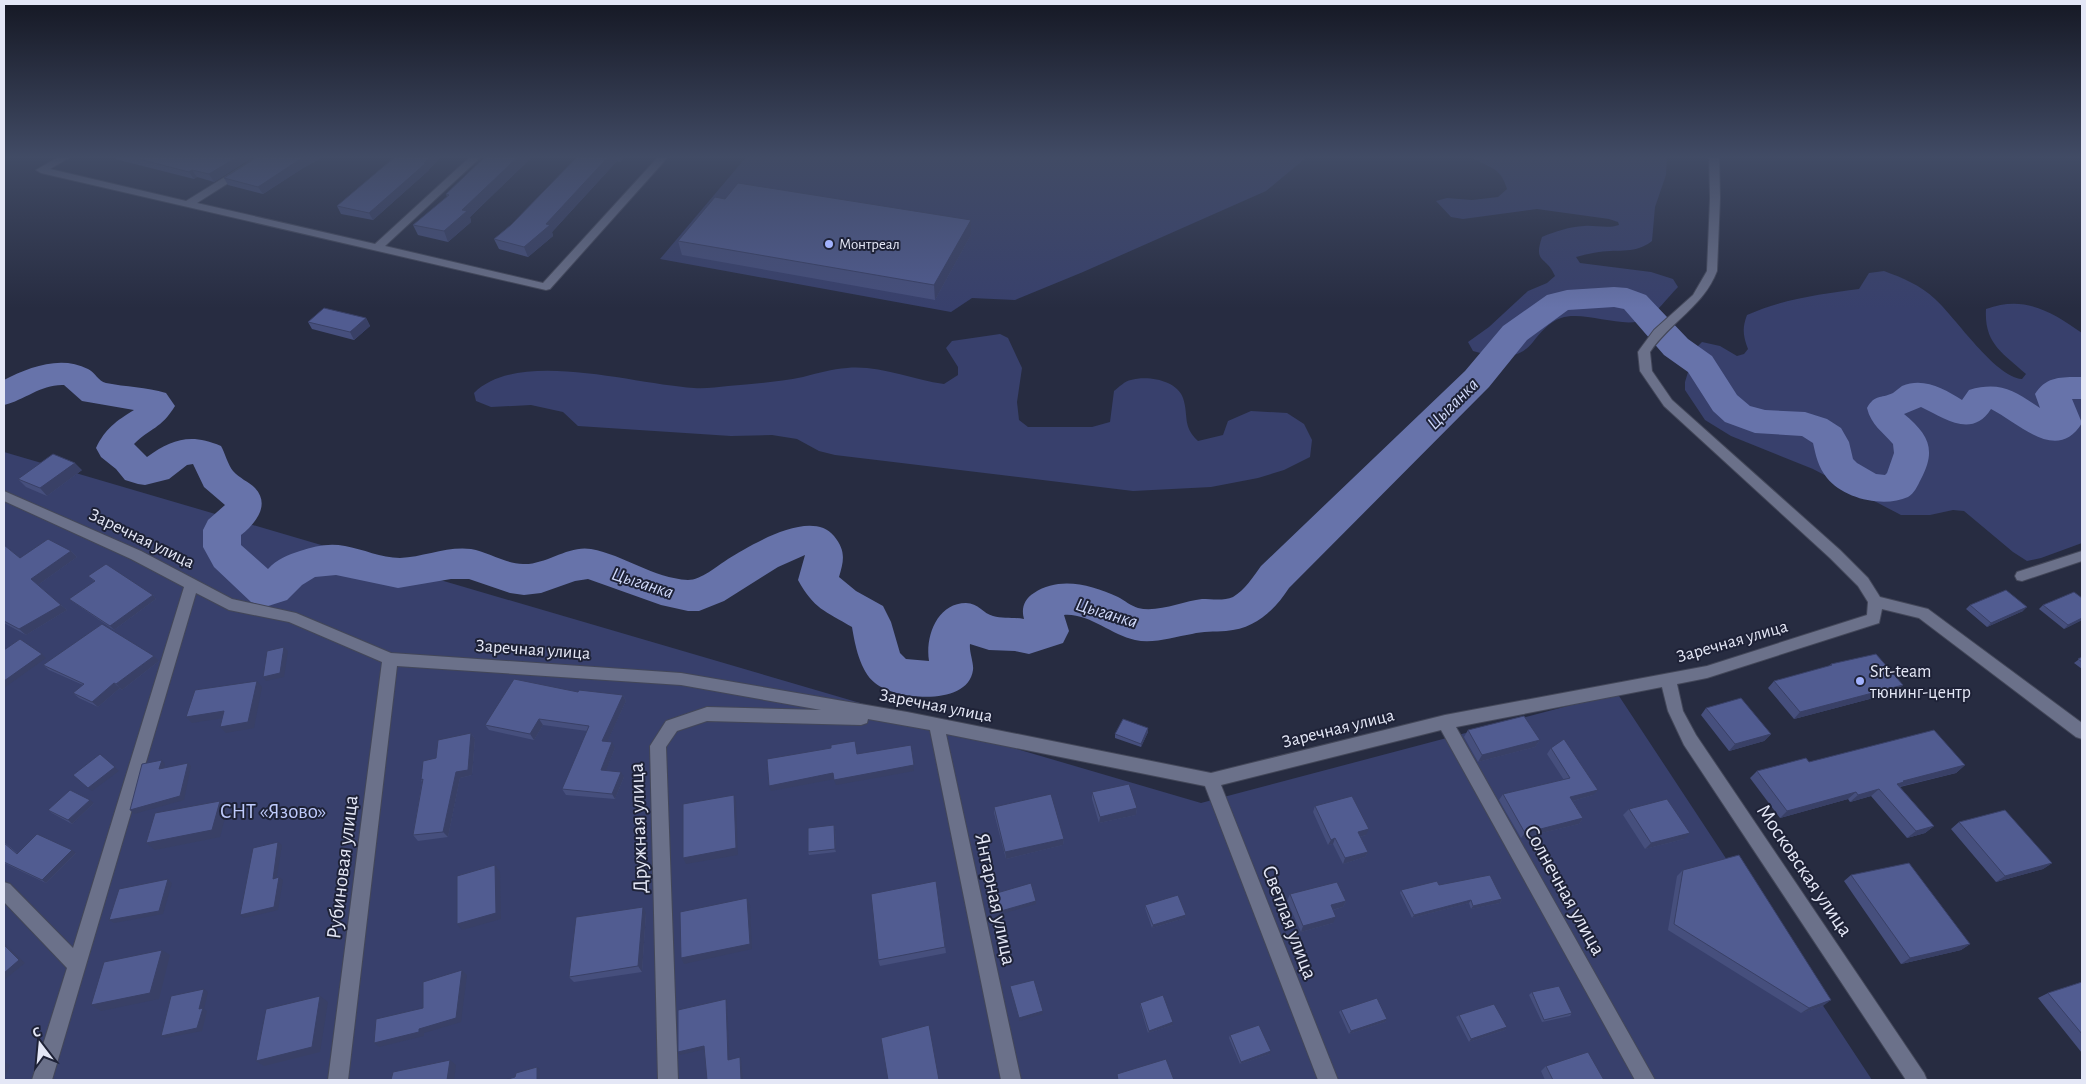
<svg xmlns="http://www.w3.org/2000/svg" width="2086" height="1084" font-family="'Alegreya Sans',sans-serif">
	<rect width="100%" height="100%" fill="#272c41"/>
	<path fill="#38406c" d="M747,156H1308L1266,191L1083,272L1015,300L972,298L951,312L660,259Z
		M1473,156H1667L1666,175L1655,207L1652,241C1636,254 1619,249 1599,252C1592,253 1583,255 1576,257L1580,263L1651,272L1673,279L1678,287C1667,298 1658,312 1645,319C1625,330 1584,310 1561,318C1549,322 1540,333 1533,342C1517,362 1494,357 1473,351L1468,342L1489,327L1528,291L1547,283L1555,276C1546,255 1533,264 1542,237C1556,231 1569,227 1584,226C1595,225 1608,229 1619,225L1618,222L1609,219L1537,209L1463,219L1451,217L1436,201L1447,198L1472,200L1498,197L1507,189C1501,168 1491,168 1474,159Z
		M1884,271C1903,278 1920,285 1935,299C1956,318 1995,377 2022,379L2026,374C2003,353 1984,344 1986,309C2024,295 2051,311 2082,333V543L2041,558L2027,561L2013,552L1964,511L1953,510L1930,515H1901L1813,469L1731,436L1705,420L1685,390V382L1695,349L1702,342L1720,346L1737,356L1744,354L1748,349C1743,336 1742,328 1747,315C1782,299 1822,294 1859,289L1869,273Z
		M1000,334L1008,338L1022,368L1017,402L1019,420L1028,427H1092L1110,422L1114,391C1119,387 1125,381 1131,380C1147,375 1177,380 1183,398C1189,416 1182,426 1198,441L1223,435L1228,421L1251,411L1287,413L1304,424L1312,440L1310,457L1284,470L1258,478L1211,487L1133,491L835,455L819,451L797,439L772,435L731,436L578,426L563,412L531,405L491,407L476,401L474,393C519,348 636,385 694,388C705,389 717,387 728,386C753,384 778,382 803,377C818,373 832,369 847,368C880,365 912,380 944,384L958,375V367L946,348L952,341Z
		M4,452L1201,803L1617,693L1872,1080H4Z"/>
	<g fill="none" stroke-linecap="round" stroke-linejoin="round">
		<path fill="#6773aa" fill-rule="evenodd" d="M1614,287L1627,288L1646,295L1688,339L1712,356L1737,395L1750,406L1765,410L1805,412L1827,419L1841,428L1849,442L1853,459L1857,463L1876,474L1885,475L1887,473L1894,453L1893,444C1883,432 1871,425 1867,408C1875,394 1880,399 1893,393C1896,391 1899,388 1902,386C1924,377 1944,389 1962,400L1969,390C2001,381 2014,391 2040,408L2035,394C2046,376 2062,377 2082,377V399H2072L2082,423C2057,464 2019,423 1991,409C1972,439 1944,418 1921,407L1904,414C1928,434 1937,449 1921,479C1918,485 1914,494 1908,497C1884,508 1844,499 1827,478C1818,467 1816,456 1813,443L1802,436L1755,433L1725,422L1713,411L1688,372L1664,355L1624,309L1614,307L1568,310L1527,340L1489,387L1289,588C1274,611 1255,629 1226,631C1214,632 1203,631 1192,634C1174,637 1153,644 1135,640C1111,635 1089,613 1064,615L1069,631L1063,643L1029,654L1015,651L989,650L970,644C969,652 974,663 973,670C968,707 896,700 875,683C860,671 855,645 852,627C825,611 814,609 798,580L805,555L778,567L724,601L699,611H688L661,605L588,579L575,581L541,593L524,595L510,593L469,579H451L398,588L336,575L315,577L302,585L287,600L265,607L251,602L214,567L203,547V530L208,520L225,505L204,487L193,464L187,465L169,479L145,485L138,484L125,480L116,469L101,457L96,448C105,429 116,421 134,410L82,401L64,385C41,384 25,400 4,405V380C29,367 61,355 88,369C95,372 98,381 106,383C126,387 146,387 166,393L175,406C161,429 150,428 134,444L147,457C172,439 191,433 221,446C225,453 228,465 233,471C239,478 249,482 255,488C271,505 255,524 241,535V545L268,569C277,559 288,555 300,551C315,546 329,543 345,546C363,549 381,558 400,558C424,557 447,546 471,549C489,552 507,565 525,564C547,564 569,545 591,549C624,555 653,578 688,580C701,580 717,566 728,559C751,545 811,508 834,536C846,551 844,560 839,577L856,591L883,606L891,622L900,653L906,659L929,661C925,637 937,603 966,603C978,603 984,614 993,616C1003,619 1014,617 1024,619C1021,609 1024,599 1034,593C1060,576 1091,585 1118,597C1124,600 1131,606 1138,608C1158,613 1183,601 1202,599C1212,599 1224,601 1233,597C1245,590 1253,577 1261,566L1465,371L1503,326L1547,295L1567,290Z"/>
		<defs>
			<path id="minor" d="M60,156H72L50,169L186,201L259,156H271L197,203L375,244L471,156H482L385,246L543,283L659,156H669L550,289L546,290L41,173L36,170Z
				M1709,156H1719L1720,198L1717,271C1704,306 1670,322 1650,352L1652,371L1672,400L1840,550L1868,578L1880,597L1928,609L2082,723V739L2076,737L1919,618L1882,609L1879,623L1707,678L1677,684L1683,711L1696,735L1924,1073L1927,1080H1906L1684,745L1668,711L1662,687L1456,727L1655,1080H1635L1441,730L1221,785L1338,1080H1318L1205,786L946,734L1021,1080H1001L930,730L868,719L867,723L861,725L707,721L677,731L666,747L678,1080H658L650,746L666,721L707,707L821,710L681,685L397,666L348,1080H328L382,662L289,622L229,610L196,593L52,1080H32L67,968L4,902V882L10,884L73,948L184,587L131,559L4,501V491L141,551L232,599L296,613L391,653L681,673L907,712L1211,773L1445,715L1707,666L1867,615L1868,602L1858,586L1830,558L1664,406L1640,371L1638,352L1640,349L1654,330L1693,295L1707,271L1710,198Z
				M2082,551V561L2022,581L2017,580L2015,576L2017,572Z"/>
		</defs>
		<use href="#minor" stroke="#434759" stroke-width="2"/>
		<use href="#minor" fill="#6b718a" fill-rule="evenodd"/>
	</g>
	<path fill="#464f7d" d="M109,156H255L214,182L197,177L194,179L119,160Z
		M259,156H325L303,168L263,194L228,185L224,178Z
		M396,156H442L429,169V170L373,220L341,214L337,206Z
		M486,156H533L470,217L471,222L448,242L418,235L413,225L447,197L446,194Z
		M582,156H626L620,162L617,161L552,232L553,236L528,257L499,249L494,239L511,225Z
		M971,235L935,300L682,255L678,241Z
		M366,318L370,326L354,340L312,329L308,322Z
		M82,470L47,496L26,487L18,479Z
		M4,545L20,558L71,551L77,557L38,585L67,610L26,635L4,623Z
		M88,576L153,595L156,599L114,630L73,602L69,599L95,582Z
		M2082,598V620L2064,629L2039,609L2043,605Z
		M1970,605L2023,611L1987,627L1966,609Z
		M2082,657V669L2074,663Z
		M159,661L122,690L120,688L98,707L79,698L73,693L83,685L49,670L43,665Z
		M1831,664L1896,692L1794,719L1768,688L1774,681L1829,666Z
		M578,692L623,695L626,701L607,742L615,748L606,770L624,777L615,799L566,795L562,789L587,731L543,725L534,740L489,730L485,725Z
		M1706,708L1771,734L1764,741L1729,751L1701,715Z
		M1148,728V732L1141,747L1115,738V734Z
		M1468,730L1540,740L1535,747L1478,762L1464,737Z
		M471,733L475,739L472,775L460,778L448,837L418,841L413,835L422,782L421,780L436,758Z
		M1551,748L1593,795L1573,801L1583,818L1579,824L1521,838L1499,800L1503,794L1564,780L1547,754Z
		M1809,762L1965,765L1956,773L1900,787L1934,826L1925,833L1907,838L1871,796L1850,802L1848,799L1780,818L1750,778L1757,771Z
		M1092,792L1137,808L1136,815L1099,823L1092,799Z
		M94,803L72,824L52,813L48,810Z
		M1315,806L1366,835L1360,837L1368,852L1365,857L1343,864L1333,844L1328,845L1313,812Z
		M994,807L1064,839L1063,845L1006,859L994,813Z
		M1629,809L1684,839L1645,849L1623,815Z
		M1959,822L2052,863L2043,869L1996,882L1951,829Z
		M834,825L835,829L836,852L809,855L808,852Z
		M4,842L17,853H76L46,883L4,863Z
		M1683,870L1823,1006L1801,1013L1668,930L1677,876Z
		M1851,875L1970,944L1961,950L1901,964L1844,881Z
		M936,881L946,953L880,966L878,960Z
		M1439,885L1502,899L1500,903L1471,909L1469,903L1412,918L1400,893L1401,890Z
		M1290,894L1346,901L1343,907L1333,910V923L1301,932L1287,901Z
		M1145,905L1186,915L1185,918L1152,928L1145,908Z
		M646,913L642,972L574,982L569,977Z
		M2082,982V1053L2038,998L2048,993Z
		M1532,992L1572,1013L1570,1016L1542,1022L1529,995Z
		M1140,1003L1173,1025L1148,1033L1140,1006Z
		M1341,1010L1387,1019L1385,1022L1349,1034L1339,1012Z
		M1459,1015L1507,1027L1505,1030L1469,1042L1456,1017Z
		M1230,1035L1270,1054L1240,1064L1229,1038Z
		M1546,1066L1604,1080H1545L1541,1071Z"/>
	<path fill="#394066" d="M239,156H255L214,182L209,174Z
		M307,156H325L303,168L263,194L258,187L299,160Z
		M431,156H442L429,169V170L373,220L369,213Z
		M519,156H533L470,217L471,222L448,242L444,231L462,210Z
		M609,156H615L617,161L552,232L553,236L528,257L524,247Z
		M619,156H626L620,162Z
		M192,170L197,177L194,179L189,172Z
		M971,220V235L935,300L934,285Z
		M366,318L370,326L354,340L350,332Z
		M75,463L82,470L47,496L40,488Z
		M71,551L77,557L38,585L31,579Z
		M153,595L156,599L114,630L110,626Z
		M61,605L67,610L26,635L19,629Z
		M2027,607L2023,611L1987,627L1991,623Z
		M2082,618V620L2064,629L2068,625Z
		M284,647L288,651L284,677L266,681L263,677Z
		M42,654L46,658L4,688V681Z
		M154,656L159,661L122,690L116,684Z
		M257,681L262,687L254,728L226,733L220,727Z
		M114,683L120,688L98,707L92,702Z
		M1903,685L1896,692L1794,719L1800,712Z
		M623,695L626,701L605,747L602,741Z
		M224,711L230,717L192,723L186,717Z
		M539,719L543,725L534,740L530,734Z
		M1148,728V732L1141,747V744Z
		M471,733L475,739L472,775L460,778L448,837L443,832L456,772Z
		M1771,734L1764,741L1729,751L1735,744Z
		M1540,740L1535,747L1478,762L1482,755Z
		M612,742L615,748L604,776L601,770Z
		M911,745L914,771L836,785L834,780Z
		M100,754L119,771L92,791L88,788Z
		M162,760L165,764L163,773L159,769Z
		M188,763L191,766L184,800L134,814L130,810Z
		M1965,765L1956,773L1898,787L1897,784L1903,781Z
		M621,772L624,777L615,799L612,794Z
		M833,773L835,779L771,791L769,786Z
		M1879,789L1871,796L1850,802L1858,795Z
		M1598,790L1593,795L1566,803L1570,797Z
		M1856,792L1848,799L1780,818L1787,811Z
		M734,795L736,801L738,855L686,864L683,858Z
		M90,800L94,803L72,824L68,820Z
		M220,801L228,807L220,837L155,850L146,843Z
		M1137,808L1136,815L1099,823L1100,817Z
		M1583,818L1579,824L1521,838L1525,833Z
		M834,825L835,829L836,852L835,849Z
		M1934,826L1925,833L1907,838L1916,831Z
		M1369,829L1366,835L1356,838L1358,832Z
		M1690,833L1684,839L1645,849L1651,843Z
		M1335,838L1333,844L1328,845L1331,840Z
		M1064,839L1063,845L1006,859L1005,852Z
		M278,842L282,845L276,882L273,879Z
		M72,850L76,853L46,883L42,880Z
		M1368,852L1365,857L1343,864L1345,858Z
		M2052,863L2043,869L1996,882L2005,876Z
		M495,865L500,872L501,919L462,930L457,924Z
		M279,877L283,880L278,910L244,918L240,915Z
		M168,879L172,883L163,914L114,923L109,920Z
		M747,898L750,905L752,949L684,964L681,958Z
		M1502,899L1500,903L1471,909L1473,906Z
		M1471,900L1469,903L1412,918L1414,915Z
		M1036,901V904L995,916L994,913Z
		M1346,901L1343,907L1328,911L1331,905Z
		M643,907L646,913L642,972L638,966Z
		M1186,915L1185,918L1152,928L1153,925Z
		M1336,917L1333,923L1301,932L1303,926Z
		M4,943L25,963L4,980Z
		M1970,944L1961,950L1901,964L1910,958Z
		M162,950L170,955L159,999L101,1011L91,1005Z
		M462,970L467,975L461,1022L424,1033V1036L379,1047L374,1043L419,1029Z
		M204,989L208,992L204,1009L207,1011L202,1031L165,1038L161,1036L199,1009Z
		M320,996L328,1002L320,1052L264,1066L256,1061Z
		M726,999L727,1002L730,1063L728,1060Z
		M1831,1000L1823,1006L1801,1013L1809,1008Z
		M1043,1011V1014L1019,1021V1018Z
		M1387,1019L1385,1022L1349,1034L1351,1031Z
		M1173,1022V1025L1148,1033L1149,1031Z
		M1507,1027L1505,1030L1469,1042L1471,1039Z
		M704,1046L706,1049L680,1055L678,1052Z
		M1271,1051L1270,1054L1240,1064L1241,1062Z
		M740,1057L741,1060L743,1080H741Z
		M450,1060L456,1065L454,1080H447Z
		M4,1062L10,1065L4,1080Z
		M537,1067L540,1069V1080H537Z"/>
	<path fill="#515c91" stroke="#394066" d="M127,156H239L209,174L192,170L189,172Z
		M259,156H307L299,160L258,187L224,178Z
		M396,156H431L424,163H426L369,213L337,206Z
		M486,156H519L462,210L467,211L444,231L413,225L449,195L446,194Z
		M582,156H609L546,224L550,225L524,247L494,239L511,225L577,157L581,158Z
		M738,183L971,220L934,285L678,241L715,197L725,199Z
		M324,308L366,318L350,332L308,322Z
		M53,454L75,463L40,488L18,479Z
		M48,539L71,551L31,579L61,605L19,629L4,621V545L20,558Z
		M106,564L153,595L110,626L69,599L95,581L88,576Z
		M2006,590L2027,607L1991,623L1970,605Z
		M2074,592L2082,598V618L2068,625L2043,605Z
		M102,624L154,656L116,684L114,683L92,702L73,693L84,684L43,665Z
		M20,639L42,654L4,681V650Z
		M284,647L280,673L263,677L267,651Z
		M1876,654L1903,685L1800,712L1774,681L1832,665L1831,664Z
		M2082,657V662L2078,659Z
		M514,679L578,692L579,690L623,695L602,741L612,742L601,770L621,772L612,794L562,789L589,726L539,719L530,734L485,725Z
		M257,681L248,722L220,727L224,711L186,717L195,690Z
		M1741,698L1771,734L1735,744L1706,708Z
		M1524,716L1540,740L1482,755L1468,730Z
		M1123,719L1148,728L1141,744L1115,734Z
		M1934,730L1965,765L1903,781L1904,782L1897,784L1934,826L1916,831L1879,789L1858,795L1856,792L1787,811L1757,771L1806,758L1809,762Z
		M471,733L468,770L456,772L443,832L413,835L423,779L421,780L423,761L436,758L438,740Z
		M1564,739L1598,790L1570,797L1583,818L1525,833L1503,794L1570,778L1551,748Z
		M855,741L857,754L911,745L914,765L834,780L833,773L769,786L767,759L831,748V745Z
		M100,754L115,767L88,788L73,775Z
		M162,760L159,769L188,763L180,796L130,810L142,764Z
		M1129,784L1137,808L1100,817L1092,792Z
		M70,790L90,800L68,820L48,810Z
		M1051,794L1064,839L1005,852L994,807Z
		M734,795L736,848L683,858V804Z
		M1352,796L1369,829L1358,832L1368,852L1345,858L1335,838L1331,840L1315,806Z
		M1667,799L1690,833L1651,843L1629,809Z
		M220,801L212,830L146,843L155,813Z
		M2005,810L2052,863L2005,876L1959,822Z
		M834,825L835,849L808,852V828Z
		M37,834L72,850L42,880L4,862V843L17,854Z
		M278,842L273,879L279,877L274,907L240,915L253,848Z
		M1739,855L1831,1000L1809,1008L1674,924L1683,870Z
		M1909,863L1970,944L1910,958L1851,875Z
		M495,865L496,913L457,924V876Z
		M1490,875L1502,899L1473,906L1471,900L1414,915L1401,890L1437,881L1439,885Z
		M168,879L159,911L109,920L119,889Z
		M936,881L945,947L878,960L871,894Z
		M1337,882L1346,901L1331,905L1336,917L1303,926L1290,894Z
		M1031,883L1036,901L994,913L990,895Z
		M1178,895L1186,915L1153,925L1145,905Z
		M747,898L750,944L681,958L680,912Z
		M643,907L638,966L569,977L576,917Z
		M4,945L19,960L4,973Z
		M162,950L150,993L91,1005L104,962Z
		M462,970L456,1018L419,1029V1032L374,1043L376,1019L423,1008V982Z
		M1034,980L1043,1011L1019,1018L1010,986Z
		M2082,982V1034L2048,993Z
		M1559,986L1572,1013L1544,1020L1532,992Z
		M204,989L199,1009L203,1008L197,1028L161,1036L171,996Z
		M1163,995L1173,1022L1149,1031L1140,1003Z
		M320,996L312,1047L256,1061L266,1009Z
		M1377,998L1387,1019L1351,1031L1341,1010Z
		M726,999L728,1060L740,1057L741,1080H707L704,1046L678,1052V1010Z
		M1494,1004L1507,1027L1471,1039L1459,1015Z
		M929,1025L939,1080H888L881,1038Z
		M1259,1025L1271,1051L1241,1062L1230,1035Z
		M1588,1052L1604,1080H1553L1546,1066Z
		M1166,1059L1174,1080H1118L1117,1074Z
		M450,1060L447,1080H391L393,1072Z
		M537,1067V1080H505L515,1077L516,1073Z"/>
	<linearGradient id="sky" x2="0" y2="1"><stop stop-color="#151824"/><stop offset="0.51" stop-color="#414b65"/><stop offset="1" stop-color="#414b65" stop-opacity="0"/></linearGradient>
	<rect width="2086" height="308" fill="url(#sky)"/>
	<g fill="#a2b2fd" stroke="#1e2237" stroke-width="2">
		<circle cx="829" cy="244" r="5"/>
		<circle cx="1860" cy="681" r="5"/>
	</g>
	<g text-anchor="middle" stroke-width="4" stroke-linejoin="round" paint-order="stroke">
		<g font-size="15" fill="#e4e7f6" stroke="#1e2237" text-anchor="start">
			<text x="839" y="249">Монтреал</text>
		</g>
		<g font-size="18" fill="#e4e7f6" stroke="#1e2237">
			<text transform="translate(142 538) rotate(26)" y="6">Заречная улица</text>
			<text transform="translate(1732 641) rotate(-16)" y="6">Заречная улица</text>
			<text transform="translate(533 649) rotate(4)" y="6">Заречная улица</text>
			<text transform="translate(936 705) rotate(11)" y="6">Заречная улица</text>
			<text transform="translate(1338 728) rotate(-14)" y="6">Заречная улица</text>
		</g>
		<g font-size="18" fill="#e4e7f6" stroke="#1e2237" text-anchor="start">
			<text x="1870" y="677">Srt-team<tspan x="1870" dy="21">тюнинг-центр</tspan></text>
		</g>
		<g font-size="19" font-style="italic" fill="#d2dbfc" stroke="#1e2237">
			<text transform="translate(1452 403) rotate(-45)" y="7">Цыганка</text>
			<text transform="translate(643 582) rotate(18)" y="7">Цыганка</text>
			<text transform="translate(1107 612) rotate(17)" y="7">Цыганка</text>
		</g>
		<g font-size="21" fill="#bfcbfc" stroke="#1e2237">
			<text x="273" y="818">СНТ «Язово»</text>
		</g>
		<g font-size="21" fill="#e4e7f6" stroke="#1e2237">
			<text transform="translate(638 828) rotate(-92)" y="7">Дружная улица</text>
			<text transform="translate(342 867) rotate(-83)" y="7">Рубиновая улица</text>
			<text transform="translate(1805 870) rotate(56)" y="7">Московская улица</text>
			<text transform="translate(1565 890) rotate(61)" y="7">Солнечная улица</text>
			<text transform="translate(996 899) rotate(78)" y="7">Янтарная улица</text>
			<text transform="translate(1290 922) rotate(69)" y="7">Светлая улица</text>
		</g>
	</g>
	<rect width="2086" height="1084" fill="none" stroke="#e4e7f6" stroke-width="10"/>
	<g transform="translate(40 1044) rotate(344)" stroke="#1e2237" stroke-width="4" paint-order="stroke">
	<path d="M0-4L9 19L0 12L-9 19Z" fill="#e4e7f6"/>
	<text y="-8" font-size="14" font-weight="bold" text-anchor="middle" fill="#e4e7f6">С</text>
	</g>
</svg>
